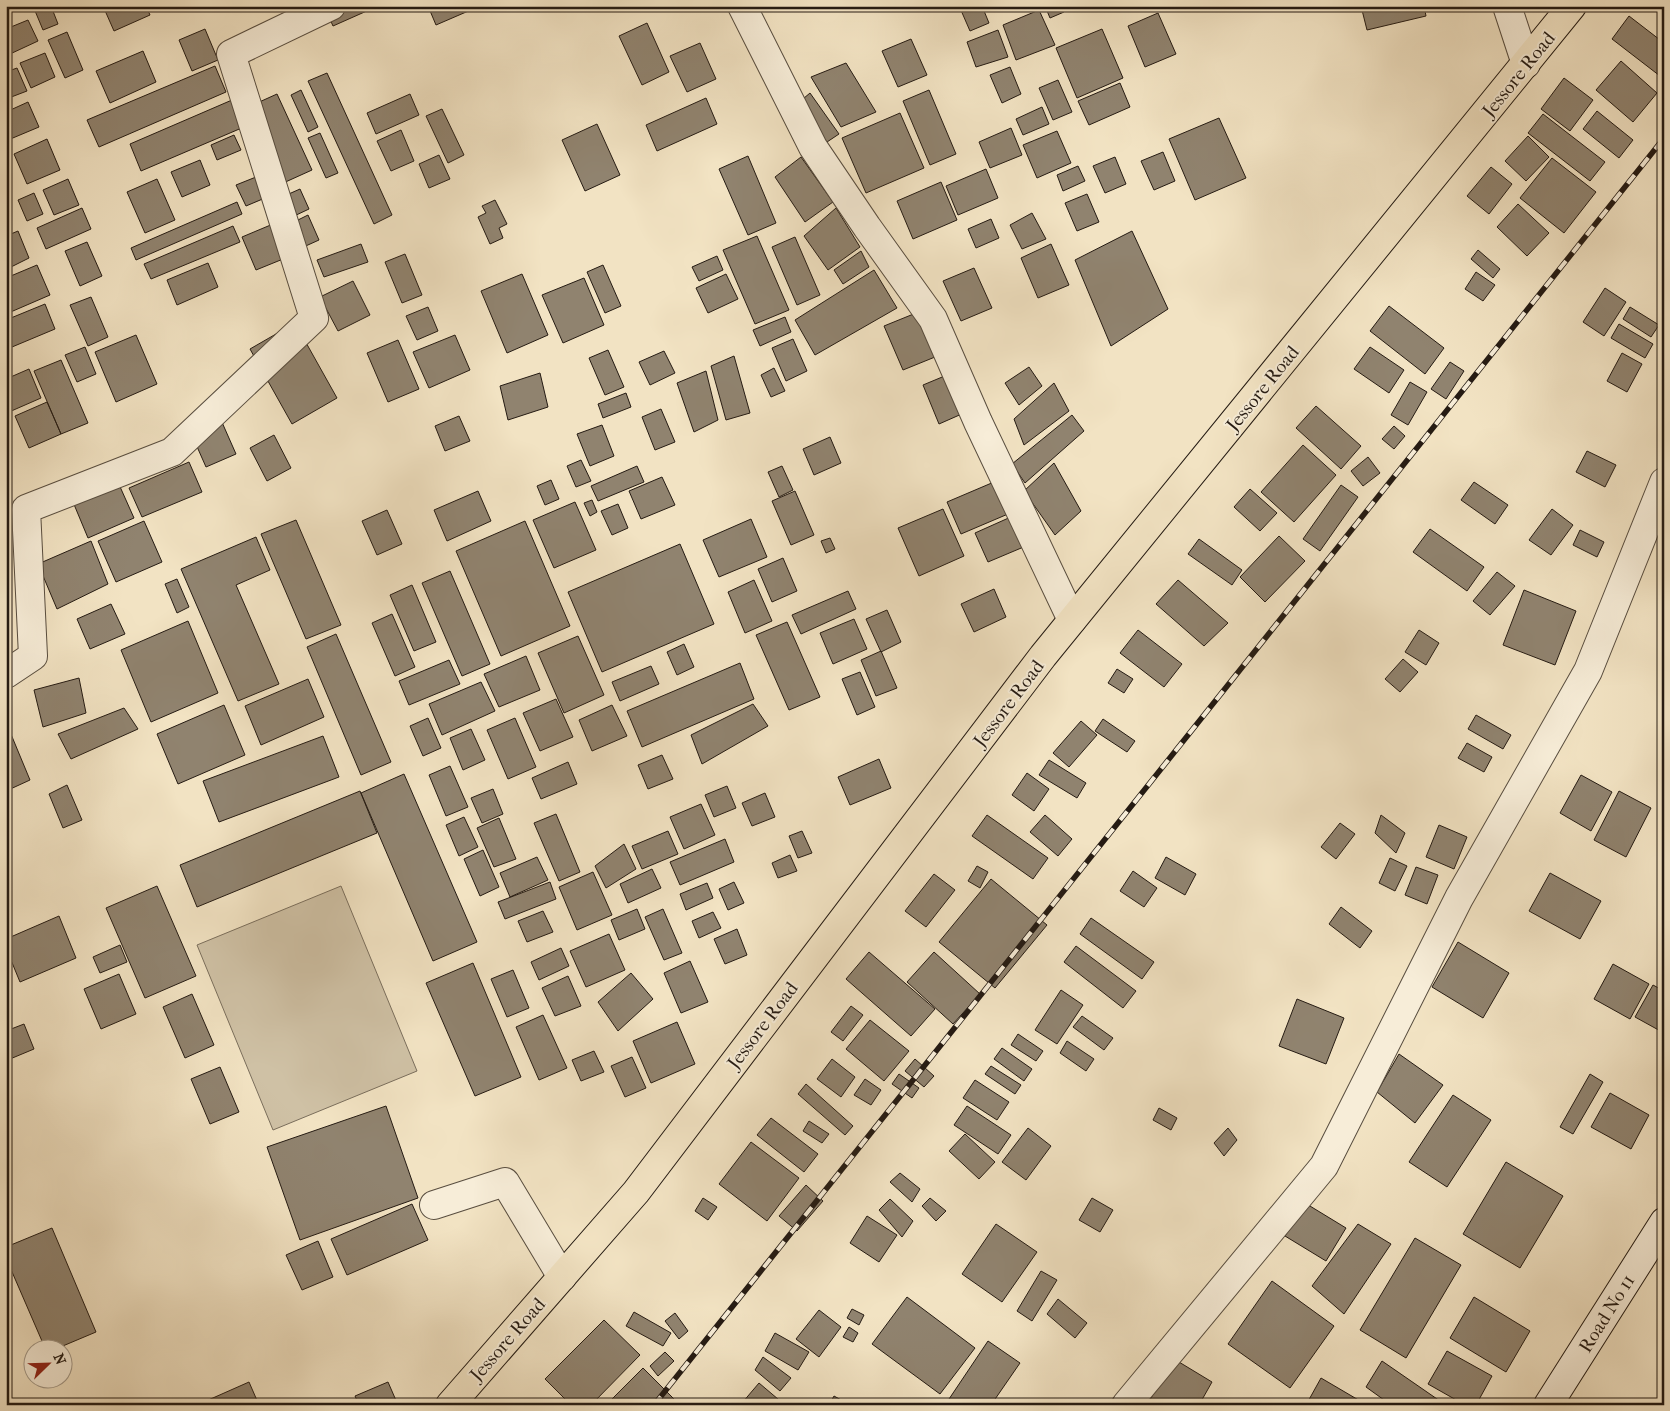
<svg xmlns="http://www.w3.org/2000/svg" width="1670" height="1411" font-family="'IM FELL French Canon',serif">
	<rect width="100%" height="100%" fill="#f2e3c3"/>
	<filter id="stains"><feTurbulence type="fractalNoise" baseFrequency=".004" numOctaves="4"/><feColorMatrix values="0 0 0 0 .2 0 0 0 0 .09 0 0 0 0 .02 0 0 0 .5 -.17"/></filter>
	<radialGradient id="worn" r=".72"><stop offset=".6" stop-color="#630" stop-opacity="0"/><stop offset="1" stop-color="#630" stop-opacity=".3"/></radialGradient>
	<path fill="#cfc1a5" stroke="#7a6e5c" d="M341,886L417,1071L273,1130L197,945Z"/>
	<path fill="#90836f" stroke="#251b13" d="M33,6H51L58,24L43,30Z
		M103,6H146L150,15L114,31Z
		M324,6H378L333,26Z
		M428,6H480L436,25Z
		M964,6H982L989,23L970,31L960,8Z
		M1045,6H1062L1064,12L1050,18Z
		M1361,6H1424L1426,16L1367,30Z
		M1039,10L1055,45L1016,60L1003,25Z
		M1158,13L1176,54L1145,67L1128,26Z
		M1629,16L1664,43V71L1660,76L1612,39Z
		M28,20L38,41L10,54L6,45V29Z
		M647,23L669,72L642,85L619,36Z
		M205,29L218,60L192,71L179,40Z
		M1102,29L1123,78L1077,98L1056,48Z
		M998,30L1008,57L976,67L967,42Z
		M67,32L83,70L65,78L48,40Z
		M911,39L927,75L898,87L882,51Z
		M700,43L716,79L687,92L670,56Z
		M143,51L156,82L110,103L96,71Z
		M45,53L55,77L31,88L20,63Z
		M1621,61L1657,93L1633,122L1596,90Z
		M846,63L876,112L841,127L811,77Z
		M215,66L226,92L99,147L87,120Z
		M1010,67L1021,94L1002,103L990,75Z
		M17,68L27,91L6,99V72Z
		M327,73L392,215L374,224L308,81Z
		M1564,78L1593,100L1570,131L1541,109Z
		M1058,80L1072,112L1053,120L1039,88Z
		M1120,83L1130,107L1089,125L1078,101Z
		M301,90L318,127L308,132L291,95Z
		M929,90L956,154L930,165L903,101Z
		M810,93L839,134L824,144L797,104Z
		M277,94L312,170L281,184L246,108Z
		M410,94L419,115L376,134L367,113Z
		M706,98L717,124L657,151L646,125Z
		M232,100L244,127L141,171L130,144Z
		M28,102L39,127L8,140L6,112Z
		M1042,107L1049,124L1023,135L1016,119Z
		M442,109L464,155L448,163L426,116Z
		M1597,111L1633,140L1619,158L1583,129Z
		M900,113L924,168L866,193L842,138Z
		M1543,114L1605,162L1590,181L1528,133Z
		M1219,118L1246,178L1195,200L1169,139Z
		M597,124L620,175L585,191L562,140Z
		M1011,128L1022,155L990,168L979,142Z
		M401,130L414,161L391,171L377,141Z
		M1057,131L1071,163L1037,178L1023,145Z
		M320,133L338,173L326,178L308,138Z
		M234,135L241,150L217,160L211,145Z
		M1528,136L1549,157L1526,181L1505,161Z
		M47,139L60,170L27,184L14,154Z
		M1163,152L1175,181L1154,190L1141,161Z
		M439,155L450,179L429,188L419,164Z
		M748,156L776,223L748,235L719,169Z
		M801,157L833,202L805,222L775,177Z
		M1115,157L1126,184L1105,193L1093,166Z
		M1552,158L1596,192L1564,233L1520,198Z
		M200,160L210,185L182,197L171,172Z
		M1078,166L1085,181L1063,191L1057,175Z
		M1491,167L1512,184L1489,214L1467,196Z
		M986,169L998,198L958,215L946,186Z
		M256,177L265,198L246,206L236,185Z
		M68,179L79,205L54,215L43,190Z
		M157,179L175,220L145,233L127,192Z
		M941,182L957,220L913,239L897,201Z
		M300,189L309,209L292,217L282,197Z
		M34,193L43,214L27,221L18,200Z
		M1087,194L1099,222L1077,231L1065,203Z
		M495,200L507,224L499,228L503,238L490,244L478,217L486,213L482,206Z
		M237,202L242,214L136,260L131,248Z
		M1518,204L1549,233L1527,256L1497,227Z
		M82,208L91,229L46,249L37,228Z
		M836,208L860,247L828,270L804,236Z
		M1032,213L1046,239L1022,249L1010,225Z
		M308,215L319,240L299,249L288,225Z
		M991,219L999,238L976,248L968,229Z
		M273,224L288,257L256,270L242,237Z
		M233,226L240,242L151,279L144,264Z
		M18,231L29,258L11,267L6,255V236Z
		M1132,231L1168,309L1111,346L1075,260Z
		M757,236L789,310L755,324L723,250Z
		M795,237L820,295L797,305L772,247Z
		M87,242L102,276L80,286L65,251Z
		M361,244L368,262L324,277L317,260Z
		M1051,244L1069,285L1038,298L1021,258Z
		M1478,250L1500,269L1493,278L1471,259Z
		M861,251L869,267L843,284L834,270Z
		M405,254L422,295L402,303L385,262Z
		M717,256L723,270L699,281L692,267Z
		M208,263L218,287L177,305L167,280Z
		M37,265L50,295L6,314V278Z
		M603,265L621,306L605,313L587,272Z
		M974,268L992,308L961,321L943,281Z
		M874,270L897,308L815,355L795,320Z
		M1476,272L1495,285L1483,301L1465,289Z
		M522,274L548,335L507,353L481,291Z
		M726,274L738,299L708,313L696,288Z
		M584,278L604,325L563,343L542,295Z
		M353,281L370,315L338,331L320,297Z
		M1605,288L1626,302L1604,336L1583,322Z
		M91,297L108,337L88,346L70,305Z
		M45,304L55,329L12,347L6,335V320Z
		M1389,306L1444,348L1425,374L1370,331Z
		M428,307L438,331L417,340L406,316Z
		M1630,307L1659,325L1651,337L1623,319Z
		M916,313L935,357L903,370L884,326Z
		M785,317L791,332L760,346L753,330Z
		M295,323L337,398L292,424L250,349Z
		M1619,324L1653,344L1645,358L1611,338Z
		M136,335L157,384L116,402L95,352Z
		M455,335L470,370L429,388L413,352Z
		M793,339L807,371L786,381L772,348Z
		M398,340L419,389L388,402L367,353Z
		M85,347L96,374L77,382L65,355Z
		M1370,347L1404,370L1389,393L1354,369Z
		M608,350L624,387L605,395L589,358Z
		M664,351L675,373L650,385L639,362Z
		M1622,353L1642,364L1627,392L1607,381Z
		M734,356L750,413L726,420L711,366Z
		M61,360L88,423L61,434L34,371Z
		M1450,362L1464,371L1446,399L1431,389Z
		M1029,367L1042,386L1019,405L1005,383Z
		M774,368L785,391L771,397L761,375Z
		M29,369L41,398L9,412L6,407V379Z
		M706,371L718,420L694,432L677,383Z
		M540,373L548,407L508,420L500,386Z
		M947,375L964,413L939,424L923,385Z
		M1410,382L1427,392L1408,425L1391,415Z
		M1054,383L1069,411L1024,445L1014,419Z
		M626,393L631,407L603,418L598,404Z
		M47,402L61,434L29,448L15,416Z
		M1316,406L1361,446L1341,469L1296,428Z
		M661,409L675,442L655,450L642,417Z
		M217,411L236,454L206,467L187,424Z
		M1072,415L1084,431L1025,483L1012,464Z
		M459,416L470,441L445,451L435,426Z
		M602,425L614,456L590,466L577,434Z
		M1394,426L1405,436L1394,449L1382,439Z
		M274,435L291,468L267,481L250,448Z
		M830,437L841,463L814,475L803,449Z
		M1303,445L1336,475L1294,522L1261,492Z
		M1587,451L1616,465L1605,487L1576,472Z
		M1368,457L1380,473L1363,486L1351,471Z
		M581,460L591,481L576,487L567,466Z
		M189,462L202,492L142,517L129,488Z
		M1054,463L1081,511L1055,535L1024,491Z
		M637,466L644,482L598,501L591,486Z
		M782,466L793,490L779,497L768,472Z
		M113,471L134,518L88,538L68,490Z
		M662,477L675,505L641,519L629,491Z
		M551,480L559,499L545,505L537,486Z
		M994,482L1008,514L961,534L947,502Z
		M1474,482L1508,505L1495,524L1461,500Z
		M1341,485L1358,497L1320,551L1303,539Z
		M1250,489L1277,513L1260,531L1234,507Z
		M478,491L491,521L447,541L434,510Z
		M795,491L814,535L791,545L772,501Z
		M592,500L597,512L590,516L584,503Z
		M575,502L596,550L554,568L533,520Z
		M618,504L628,528L612,535L601,511Z
		M943,509L964,556L919,576L898,528Z
		M1552,509L1573,525L1551,555L1529,540Z
		M387,510L402,544L377,555L362,521Z
		M1013,516L1026,546L988,562L975,533Z
		M751,519L767,557L719,577L703,540Z
		M296,520L341,625L306,639L261,534Z
		M144,521L162,562L116,582L98,541Z
		M525,521L570,626L501,656L456,551Z
		M1430,529L1484,567L1467,591L1413,552Z
		M1580,530L1604,542L1597,557L1573,545Z
		M1279,536L1305,561L1265,602L1240,577Z
		M256,537L270,570L236,585L279,684L238,701L181,569Z
		M830,538L835,549L826,553L821,541Z
		M1199,539L1242,570L1232,585L1188,554Z
		M91,541L108,584L57,609L38,564Z
		M680,544L714,624L602,672L568,592Z
		M783,558L797,591L772,602L758,569Z
		M450,571L490,664L462,676L422,583Z
		M1497,572L1515,586L1490,615L1473,601Z
		M177,579L189,607L177,613L165,584Z
		M754,580L772,621L745,633L728,592Z
		M1178,580L1228,623L1204,646L1156,604Z
		M412,585L436,642L414,651L390,595Z
		M994,589L1006,617L974,632L961,604Z
		M1524,590L1576,611L1555,665L1503,645Z
		M848,591L856,609L801,634L792,615Z
		M111,604L125,634L90,649L77,619Z
		M887,610L901,642L881,652L866,619Z
		M392,614L415,667L395,676L372,623Z
		M854,619L867,649L833,664L820,633Z
		M188,621L218,693L151,722L121,650Z
		M787,622L820,697L789,710L756,635Z
		M1138,630L1182,664L1164,687L1120,653Z
		M1419,630L1439,643L1426,665L1405,652Z
		M336,634L391,762L361,775L307,647Z
		M578,636L604,695L564,713L538,653Z
		M684,644L694,667L677,675L667,652Z
		M881,651L897,688L876,696L861,660Z
		M526,656L540,690L499,707L484,674Z
		M1403,659L1418,672L1400,692L1385,679Z
		M449,660L460,684L409,705L399,681Z
		M740,663L754,699L642,747L627,711Z
		M651,666L659,684L620,701L612,682Z
		M1117,669L1133,679L1124,693L1108,683Z
		M860,672L875,707L857,715L842,679Z
		M79,678L86,713L43,727L34,690Z
		M308,679L324,717L261,745L245,706Z
		M481,682L495,711L442,735L429,704Z
		M556,699L573,737L540,751L523,713Z
		M753,704L768,726L702,764L691,735Z
		M224,705L245,755L178,784L157,734Z
		M612,705L627,736L592,751L579,720Z
		M124,708L138,729L71,759L58,734Z
		M1476,715L1511,735L1503,749L1468,729Z
		M428,718L441,748L423,756L410,726Z
		M515,718L536,767L508,779L487,730Z
		M1103,719L1135,741L1127,752L1095,731Z
		M1081,721L1097,735L1069,767L1053,753Z
		M8,727L30,780L6,791V728Z
		M471,729L485,760L463,770L450,738Z
		M323,736L339,777L219,822L203,781Z
		M1467,743L1492,757L1484,772L1458,758Z
		M662,755L673,779L648,789L638,765Z
		M879,759L891,788L850,805L838,777Z
		M1049,760L1086,783L1077,798L1039,775Z
		M568,762L577,784L541,799L532,778Z
		M450,766L468,807L446,816L429,775Z
		M1027,773L1049,789L1034,811L1012,795Z
		M404,774L477,942L433,961L361,793Z
		M1581,775L1612,792L1591,831L1560,813Z
		M67,785L82,820L63,828L49,794Z
		M727,786L736,808L714,817L705,795Z
		M493,789L503,814L482,823L471,798Z
		M360,791L377,833L197,907L180,865Z
		M1619,791L1651,808L1626,857L1594,840Z
		M765,793L775,817L752,826L742,803Z
		M701,804L715,835L684,849L670,817Z
		M556,814L580,872L559,881L534,823Z
		M987,815L1048,858L1033,879L972,836Z
		M1045,815L1072,839L1058,856L1030,832Z
		M1381,815L1405,833L1396,853L1375,833Z
		M464,817L478,847L459,856L446,825Z
		M499,818L516,859L494,867L477,828Z
		M1340,823L1355,834L1336,859L1321,847Z
		M1439,825L1467,837L1454,869L1426,857Z
		M668,831L678,854L642,869L632,846Z
		M802,831L812,853L798,858L789,836Z
		M725,839L734,862L680,885L670,862Z
		M624,844L636,869L606,888L595,866Z
		M483,850L499,887L480,896L464,859Z
		M790,855L797,871L778,878L772,863Z
		M537,857L548,880L510,897L500,873Z
		M1166,857L1196,874L1185,895L1155,878Z
		M1390,858L1407,866L1395,891L1379,883Z
		M977,866L988,872L980,888L968,881Z
		M1416,867L1438,875L1427,904L1405,895Z
		M652,869L661,888L628,903L620,884Z
		M1133,871L1157,888L1144,907L1120,891Z
		M593,872L612,915L577,930L559,887Z
		M1550,873L1601,901L1580,939L1529,911Z
		M934,874L955,890L926,927L905,911Z
		M991,879L1047,925L995,988L939,942Z
		M550,882L556,899L505,919L498,902Z
		M734,882L744,903L728,910L719,889Z
		M707,883L713,898L686,910L680,894Z
		M157,886L196,976L145,998L106,908Z
		M1341,907L1372,931L1360,948L1329,924Z
		M637,909L645,929L619,940L611,920Z
		M663,909L682,953L664,960L645,917Z
		M543,911L553,932L527,942L518,921Z
		M713,912L721,928L699,938L692,921Z
		M59,916L76,958L20,982L6,948V939Z
		M1091,918L1154,962L1142,979L1080,934Z
		M737,929L747,955L725,964L714,939Z
		M609,934L625,970L586,987L570,951Z
		M1458,942L1509,973L1483,1018L1432,987Z
		M120,945L127,962L100,973L93,957Z
		M1076,946L1136,991L1123,1008L1064,962Z
		M561,948L569,966L539,980L531,962Z
		M869,952L935,1009L911,1036L846,979Z
		M934,952L980,994L953,1024L907,982Z
		M690,961L708,1002L681,1013L664,973Z
		M473,963L521,1077L475,1096L426,983Z
		M1613,964L1649,984L1630,1019L1594,999Z
		M513,970L529,1008L507,1017L491,979Z
		M631,973L653,999L618,1031L598,1002Z
		M119,974L136,1014L101,1029L84,989Z
		M568,976L581,1006L555,1016L542,988Z
		M1653,985L1664,991V1033L1635,1017Z
		M1061,990L1083,1005L1057,1044L1035,1030Z
		M192,994L214,1045L185,1058L163,1007Z
		M1297,999L1344,1018L1326,1064L1279,1046Z
		M851,1006L863,1015L843,1041L831,1032Z
		M543,1015L567,1068L539,1080L516,1027Z
		M1082,1016L1113,1038L1104,1050L1073,1027Z
		M870,1020L909,1051L884,1081L846,1049Z
		M677,1022L695,1064L651,1083L633,1041Z
		M24,1024L34,1049L10,1059L6,1050V1031Z
		M1018,1034L1043,1051L1036,1061L1011,1045Z
		M1067,1041L1094,1059L1086,1071L1060,1053Z
		M1002,1048L1032,1069L1024,1081L994,1059Z
		M594,1051L604,1072L581,1081L572,1060Z
		M1399,1054L1443,1085L1415,1123L1377,1092Z
		M632,1057L646,1088L625,1097L611,1066Z
		M832,1059L855,1077L841,1097L817,1079Z
		M915,1059L934,1076L924,1087L905,1071Z
		M991,1066L1021,1085L1015,1094L985,1074Z
		M220,1067L239,1112L210,1124L191,1079Z
		M899,1074L919,1088L912,1098L892,1084Z
		M1590,1074L1603,1082L1573,1134L1560,1127Z
		M865,1079L881,1090L871,1105L854,1095Z
		M975,1080L1009,1102L997,1120L963,1098Z
		M806,1084L853,1126L845,1135L798,1094Z
		M1610,1093L1649,1115L1631,1149L1591,1127Z
		M1453,1095L1491,1120L1447,1187L1409,1162Z
		M386,1106L418,1198L300,1240L267,1147Z
		M967,1106L1011,1135L998,1154L954,1125Z
		M1159,1108L1177,1118L1171,1130L1153,1120Z
		M771,1118L818,1154L804,1172L757,1135Z
		M809,1121L829,1134L822,1143L803,1131Z
		M1028,1128L1051,1146L1026,1180L1002,1162Z
		M1228,1128L1237,1140L1224,1156L1214,1143Z
		M965,1134L995,1162L979,1179L949,1151Z
		M751,1142L799,1178L767,1221L719,1184Z
		M1506,1162L1563,1196L1520,1268L1463,1234Z
		M900,1173L920,1189L912,1202L890,1182Z
		M806,1185L823,1201L797,1231L779,1216Z
		M703,1198L717,1207L708,1220L695,1211Z
		M930,1198L946,1211L936,1221L922,1206Z
		M1092,1198L1113,1210L1100,1232L1079,1220Z
		M890,1199L913,1221L902,1237L879,1210Z
		M1305,1203L1346,1228L1326,1261L1285,1236Z
		M412,1204L428,1240L347,1275L331,1239Z
		M867,1216L897,1235L879,1262L850,1243Z
		M996,1224L1037,1252L1002,1302L962,1274Z
		M1358,1224L1391,1244L1344,1314L1312,1286Z
		M52,1228L96,1332L58,1348H45L6,1258V1247Z
		M1415,1238L1461,1265L1406,1358L1360,1330Z
		M318,1241L333,1277L302,1290L286,1255Z
		M1041,1271L1057,1280L1032,1321L1017,1311Z
		M1272,1281L1334,1326L1290,1388L1228,1344Z
		M907,1297L975,1348L940,1394L872,1344Z
		M1474,1297L1530,1331L1506,1372L1450,1338Z
		M1058,1299L1087,1323L1075,1338L1047,1314Z
		M852,1309L864,1315L859,1325L847,1318Z
		M819,1310L841,1327L819,1357L796,1339Z
		M634,1312L671,1333L663,1346L626,1326Z
		M675,1313L688,1331L679,1339L665,1321Z
		M604,1320L640,1355L591,1405H571L545,1379Z
		M849,1327L858,1333L853,1342L843,1337Z
		M775,1333L809,1352L798,1370L765,1351Z
		M988,1341L1020,1363L991,1405H945Z
		M1447,1351L1492,1376L1476,1405H1465L1428,1384Z
		M665,1352L674,1361L658,1376L650,1366Z
		M763,1357L791,1378L780,1391L755,1370Z
		M1174,1359L1212,1382L1199,1405L1148,1403Z
		M1382,1361L1440,1401L1438,1405H1391L1366,1387Z
		M643,1368L675,1400L670,1405H606Z
		M1321,1378L1367,1405H1306Z
		M249,1382L259,1405H197Z
		M388,1382L398,1405H359L355,1396Z
		M759,1383L785,1405H745L742,1403Z
		M834,1396L843,1401L841,1405H829Z"/>
	<g fill="none" stroke-linecap="round" stroke-linejoin="round">
		<defs>
			<path id="street" d="M742,6L813,147L867,227L933,319L978,422L1072,620
				M1507,6L1526,64
				M6,674L33,656L26,509L172,452L314,318L231,54L331,6
				M434,1205L505,1182L562,1277
				M1126,1405L1324,1166L1459,898L1588,671L1664,482"/>
			<path id="secondary" d="M1548,1405L1664,1222"/>
			<path id="highway" d="M450,1405L636,1192L1043,656L1572,6"/>
		</defs>
		<use href="#street" stroke="#584d3f" stroke-width="30"/>
		<use href="#secondary" stroke="#251b13" stroke-width="30"/>
		<use href="#highway" stroke="#251b13" stroke-width="30"/>
		<use href="#street" stroke="#f7edd8" stroke-width="28"/>
		<use href="#secondary" stroke="#f7edd8" stroke-width="28"/>
		<use href="#highway" stroke="#f2e3c3" stroke-width="28"/>
		<defs>
			<path id="rail" d="M654,1405L1664,138"/>
		</defs>
		<use href="#rail" stroke="#251b13" stroke-width="5.5"/>
		<use href="#rail" stroke="#f7edd8" stroke-width="4" stroke-dasharray="11" stroke-linecap="butt"/>
	</g>
	<g text-anchor="middle" stroke-width="4" stroke-linejoin="round" paint-order="stroke">
		<g font-size="19" fill="#251b13" stroke="#f7edd8">
			<text transform="translate(1518 74) rotate(-51)" y="7">Jessore Road</text>
			<text transform="translate(1262 388) rotate(-51)" y="7">Jessore Road</text>
			<text transform="translate(1008 703) rotate(-53)" y="7">Jessore Road</text>
			<text transform="translate(762 1025) rotate(-53)" y="7">Jessore Road</text>
			<text transform="translate(1606 1313) rotate(-58)" y="7">Road No 11</text>
			<text transform="translate(507 1339) rotate(-49)" y="7">Jessore Road</text>
		</g>
	</g>
	<rect width="1670" height="1411" fill="none" stroke="#f2e3c3" stroke-width="25"/>
	<rect x="8" y="8" width="1655" height="1396" fill="none" stroke="#251b13" stroke-width="2.5"/>
	<rect x="12" y="12" width="1645" height="1386" fill="none" stroke="#251b13"/>
	<g transform="translate(48 1364) rotate(67)"><circle r="24" fill="#f7edd8" stroke="#a39989"/>
	<path d="M0-4L9 19L0 12L-9 19Z" fill="#8f2418"/>
	<text y="-8" font-size="14" font-weight="bold" text-anchor="middle" fill="#251b13">N</text>
	</g>
	<rect width="100%" height="100%" filter="url(#stains)"/>
	<rect width="100%" height="100%" fill="url(#worn)"/>
</svg>
